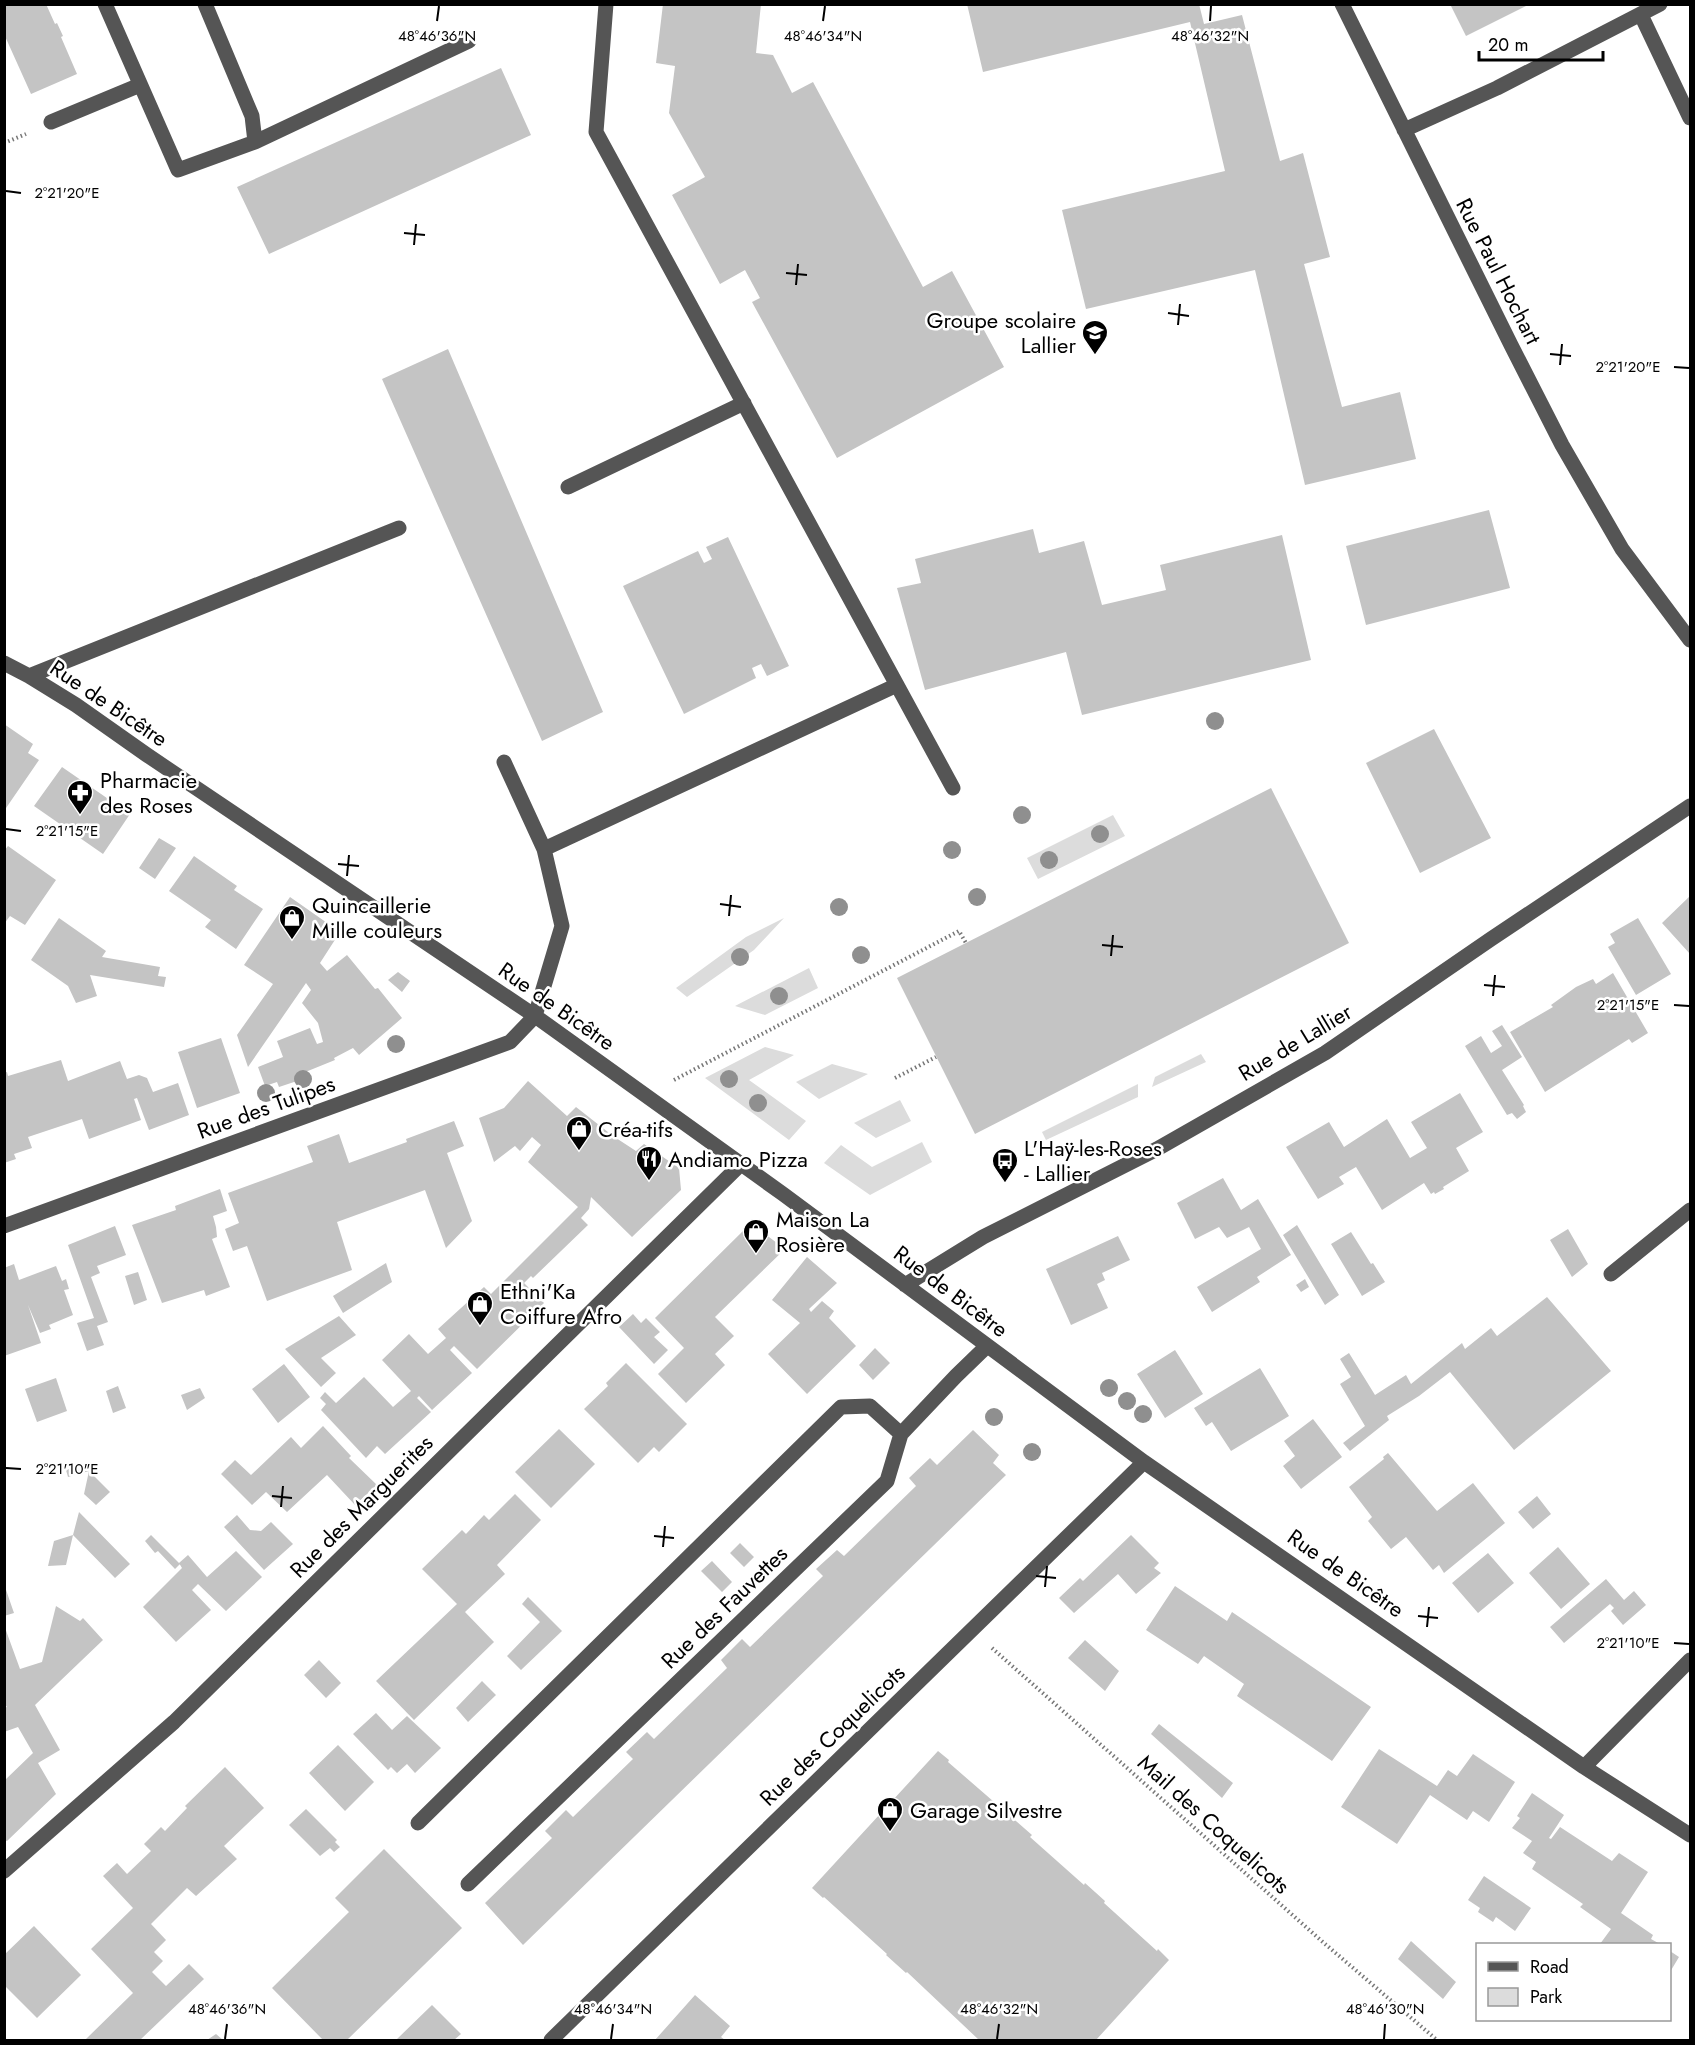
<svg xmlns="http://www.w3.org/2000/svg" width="1695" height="2045" font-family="Jost,sans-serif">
	<rect width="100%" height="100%" fill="#fff"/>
	<path fill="#dcdcdc" d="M1113,815L1125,836L1038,879L1027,858Z
		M784,918L754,950L687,997L676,988L746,937Z
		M809,968L818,988L765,1015L735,1006Z
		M765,1047L794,1055L749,1080L806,1121L789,1140L705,1078Z
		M1201,1054L1206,1062L1152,1087L1155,1077Z
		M832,1064L868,1074L819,1099L796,1082Z
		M1138,1084V1097L1046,1140L1042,1132Z
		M900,1100L911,1121L876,1138L854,1123Z
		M922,1142L932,1162L870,1195L824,1163L841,1145L872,1167Z"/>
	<path fill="#c4c4c4" d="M4,4H46L55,24L57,23L63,36L61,37L77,74L31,94L4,34Z
		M663,4H761L756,53L773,55L792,93L813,82L923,287L952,271L1004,367L837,458L752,302L760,298L745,270L720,284L672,195L705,177L669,113L675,66L656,63Z
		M967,4H1199L1204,24L1242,15L1280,161L1303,153L1330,257L1304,264L1342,407L1400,392L1416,459L1305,485L1255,270L1086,309L1062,210L1225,171L1190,22L983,72Z
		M1450,4H1530L1466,36Z
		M501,68L531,135L269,254L237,187Z
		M448,349L603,712L542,741L382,379Z
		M1489,510L1510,588L1366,625L1346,546Z
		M1033,529L1039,553L1084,541L1102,605L1166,590L1160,565L1282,535L1311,660L1082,715L1066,652L925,690L897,588L921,583L915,559Z
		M728,537L789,666L767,676L761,664L752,668L756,678L684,714L623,586L698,551L704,563L712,559L706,547Z
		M4,724L33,744L28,753L39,760L4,811Z
		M1434,729L1491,838L1420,873L1366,763Z
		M62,767L130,814L103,854L34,806Z
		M1271,788L1349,943L975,1134L897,978Z
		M159,838L176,848L155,879L139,868Z
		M8,846L56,880L25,925L10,916L4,924V851Z
		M194,856L237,886L234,890L263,909L236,949L205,927L211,920L169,891Z
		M1690,896V954L1662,923Z
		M290,897L340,932L320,963L327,971L347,955L375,989L378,988L402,1018L359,1055L353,1048L334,1058L335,1060L298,1075L300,1080L279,1087L277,1082L265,1086L258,1067L283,1057L277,1041L310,1028L317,1044L323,1042L318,1023L302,1003L311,990L306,983L248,1067L237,1035L273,984L244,965Z
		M59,918L106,951L102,957L160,967L158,976L166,977L164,987L90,975L97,996L76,1003L68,986L31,960Z
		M1638,918L1671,974L1636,995L1608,947L1615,943L1610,934Z
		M398,972L410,981L402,992L388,980Z
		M1613,973L1648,1033L1632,1043L1629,1039L1545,1092L1510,1032L1553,1007L1551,1005L1576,987L1593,979L1596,984Z
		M1502,1025L1522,1057L1502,1070L1524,1105L1523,1106L1526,1112L1517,1119L1512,1113L1507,1115L1465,1046L1481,1036L1491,1053L1502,1046L1492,1031Z
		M221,1038L240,1093L197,1108L178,1052Z
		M61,1060L68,1081L120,1061L127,1079L139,1075L147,1078L153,1092L178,1083L189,1115L149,1130L137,1098L134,1099L141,1120L89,1139L82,1119L28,1137L32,1148L14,1154L16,1159L4,1163V1073L7,1072L8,1076Z
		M528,1081L567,1116L576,1107L613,1136L636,1151L644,1144L679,1168L681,1190L632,1237L591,1197L589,1209L581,1218L588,1225L533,1278L531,1276L524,1283L544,1303L477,1369L454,1346L450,1350L472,1373L432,1410L419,1396L417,1398L431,1412L385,1454L377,1446L366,1458L321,1410L326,1404L320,1398L325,1392L336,1403L364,1377L393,1407L411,1391L382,1360L409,1334L428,1354L446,1338L438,1329L484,1287L491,1294L578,1207L528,1162L541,1145L532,1137L520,1151L515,1146L494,1162L479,1118L504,1108Z
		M1460,1093L1483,1132L1456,1148L1469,1171L1443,1187L1444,1189L1435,1194L1434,1192L1431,1194L1424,1183L1382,1210L1356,1167L1339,1177L1344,1184L1318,1199L1286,1147L1329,1122L1344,1147L1387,1119L1410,1158L1427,1148L1411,1122Z
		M454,1121L464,1146L447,1153L472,1221L446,1248L425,1190L337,1222L352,1270L267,1301L247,1246L233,1251L225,1229L239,1223L228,1193L313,1162L307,1146L339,1134L349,1163L407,1142L406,1139Z
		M1223,1178L1241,1210L1258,1199L1291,1255L1257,1277L1260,1282L1212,1312L1197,1287L1261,1249L1249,1227L1227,1238L1219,1227L1195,1239L1177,1203Z
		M220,1189L227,1211L213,1216L216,1227L217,1237L212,1239L230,1287L206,1296L204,1290L162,1303L132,1225L176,1210L175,1206Z
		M1297,1225L1339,1295L1325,1305L1283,1235Z
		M115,1226L126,1255L97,1266L100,1273L91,1277L108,1322L97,1326L104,1345L87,1351L77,1323L94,1318L68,1245Z
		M757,1228L785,1249L715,1317L734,1336L715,1354L725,1365L686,1403L658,1374L684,1348L655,1318L745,1229Z
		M1568,1229L1588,1264L1572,1277L1550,1240Z
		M1351,1232L1371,1264L1373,1263L1385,1282L1362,1296L1331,1244Z
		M1118,1236L1130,1260L1102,1273L1105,1280L1097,1284L1108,1308L1071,1325L1046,1269Z
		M807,1257L837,1283L809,1309L811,1312L822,1301L834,1311L829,1318L856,1346L807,1394L768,1354L800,1323L772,1300Z
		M386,1263L392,1282L343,1313L333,1296Z
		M14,1264L19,1280L56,1266L62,1281L66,1279L69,1289L64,1290L73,1315L49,1325L51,1329L40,1333L28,1305L41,1343L4,1356V1301L6,1300L4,1268Z
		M138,1272L147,1300L134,1305L125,1276Z
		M1305,1279L1309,1287L1301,1292L1296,1285Z
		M1547,1297L1611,1371L1514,1450L1450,1372L1419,1396L1387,1416L1389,1420L1350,1451L1343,1443L1365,1426L1340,1384L1351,1377L1340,1359L1349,1353L1375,1395L1406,1375L1411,1384L1462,1343L1465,1349L1491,1328L1497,1336Z
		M633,1314L641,1323L646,1318L660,1332L654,1337L668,1350L654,1364L619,1327Z
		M339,1316L356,1335L321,1358L336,1373L321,1387L285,1349Z
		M875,1348L890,1363L873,1380L859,1365Z
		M1175,1350L1203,1394L1165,1418L1137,1374Z
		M626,1363L687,1424L659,1452L654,1447L638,1463L584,1409L608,1386L606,1383Z
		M284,1364L310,1397L278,1423L252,1389Z
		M1260,1368L1289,1416L1231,1451L1212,1422L1206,1426L1194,1408Z
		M56,1378L67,1411L37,1422L25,1389Z
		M118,1386L126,1408L113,1413L106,1391Z
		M200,1388L205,1398L187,1410L181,1395Z
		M1313,1419L1342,1457L1301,1489L1283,1466L1295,1456L1284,1441Z
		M323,1426L351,1456L349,1458L377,1485L355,1505L327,1475L287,1512L266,1492L252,1505L221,1474L235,1460L251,1475L291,1437L301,1448Z
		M559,1429L595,1464L551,1508L515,1472Z
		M973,1430L999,1455L993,1463L1006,1475L523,1945L485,1903L552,1838L545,1831L566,1810L573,1817L633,1759L626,1752L647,1732L654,1739L727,1668L721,1660L742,1639L750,1647L823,1576L816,1569L837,1550L844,1556L916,1486L909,1478L930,1458L937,1465Z
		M1388,1453L1437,1511L1473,1483L1505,1523L1444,1573L1439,1565L1433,1570L1406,1537L1391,1549L1368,1521L1372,1517L1349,1487L1384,1459L1383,1457Z
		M86,1463L89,1471L68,1477L66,1470Z
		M89,1471L110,1492L96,1505L84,1494Z
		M515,1494L541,1520L497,1565L505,1574L465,1612L494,1642L414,1720L376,1681L457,1604L422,1569L462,1530L466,1534L484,1515L489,1520Z
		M1537,1496L1551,1514L1533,1529L1518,1512Z
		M79,1512L130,1564L115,1578L73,1535Z
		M237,1515L250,1530L261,1531L271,1522L293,1544L264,1570L224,1527Z
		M73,1535L66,1565L48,1566L54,1541Z
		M151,1535L180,1564L175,1569L158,1551L155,1553L145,1541Z
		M1131,1535L1159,1563L1154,1568L1161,1573L1136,1594L1118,1574L1074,1613L1059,1598L1080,1578L1083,1581Z
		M740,1543L754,1557L744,1567L730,1553Z
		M1558,1547L1590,1584L1561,1609L1529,1573Z
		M236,1551L262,1577L226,1611L198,1584L192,1590L211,1610L176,1642L143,1607L182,1568L179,1563L188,1555L207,1577Z
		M1488,1553L1514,1583L1478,1613L1452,1583Z
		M712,1561L732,1582L722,1592L701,1571Z
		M1606,1579L1624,1600L1634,1591L1646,1605L1623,1625L1611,1611L1614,1608L1610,1604L1564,1643L1550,1627Z
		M4,1584L14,1613L4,1616Z
		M1175,1586L1227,1621L1232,1612L1371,1707L1332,1761L1237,1696L1244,1684L1204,1656L1198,1664L1146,1630Z
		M528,1597L562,1631L521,1670L507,1656L540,1622L522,1604Z
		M56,1606L80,1621L83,1618L103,1640L35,1705L60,1750L38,1763L56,1794L7,1841L4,1840V1781L33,1753L18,1727L4,1732V1708L7,1707L4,1703V1625L20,1669L42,1662Z
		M1085,1640L1119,1671L1105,1691L1068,1658Z
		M319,1660L341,1683L326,1698L304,1675Z
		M482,1681L496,1695L468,1722L456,1708Z
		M376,1713L392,1730L407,1716L441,1748L415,1773L407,1764L397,1773L391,1767L388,1770L353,1734Z
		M1159,1724L1233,1783L1222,1798L1151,1734Z
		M338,1745L374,1782L345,1811L309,1773Z
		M1379,1749L1437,1786L1448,1770L1457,1776L1473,1754L1515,1782L1489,1822L1473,1811L1467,1820L1430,1795L1397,1844L1341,1807Z
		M938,1751L949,1760L948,1762L1032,1835L1030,1837L1084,1885L1085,1883L1105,1901L1104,1903L1157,1951L1158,1949L1169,1960L1096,2040H983L980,2039L979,2040L907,1972L906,1973L886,1955L887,1954L824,1897L823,1898L812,1888Z
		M225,1767L264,1808L224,1846L237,1859L196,1896L187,1888L151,1924L166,1940L154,1952L163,1961L152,1972L166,1986L189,1964L204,1979L140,2040H88L86,2039L133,1993L91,1949L133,1908L103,1876L117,1863L127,1874L151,1851L144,1844L161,1827L165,1831L187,1808L185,1806Z
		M1532,1793L1564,1815L1549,1838L1551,1839L1560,1827L1612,1861L1619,1853L1648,1872L1621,1913L1653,1935L1651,1939L1660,1944H1600L1611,1929L1580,1907L1583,1904L1532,1869L1536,1862L1523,1853L1532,1841L1512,1828L1520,1818L1517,1816Z
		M306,1809L337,1840L335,1842L340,1847L334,1852L330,1848L320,1856L289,1825Z
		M384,1849L462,1928L347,2040H323L272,1988L349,1912L335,1898Z
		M1484,1876L1531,1908L1515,1931L1496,1917L1493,1922L1478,1912L1480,1908L1468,1900Z
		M34,1926L81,1975L37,2018L4,1985V1955Z
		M1411,1941L1456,1982L1443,1999L1398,1959Z
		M1670,1951L1679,1957L1670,1972Z
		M695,1995L730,2026L721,2037L725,2040H655Z
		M432,2005L461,2034L454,2040H396Z
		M216,2034L223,2040H207Z"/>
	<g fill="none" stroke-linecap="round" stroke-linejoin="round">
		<path stroke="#777" stroke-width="4" stroke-dasharray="1.5 3" stroke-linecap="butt" d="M4,143L26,134
			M895,1078L936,1057
			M674,1080L959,931L966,943
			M992,1648L1324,1943L1437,2040"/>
		<path stroke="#555" stroke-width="15" d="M105,4L178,170L255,142L252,116L205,4
			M606,4L596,132L953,788
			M1342,4L1511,345L1562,445L1622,549L1690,640
			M1641,15L1690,118
			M51,122L140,85
			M1404,130L1497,88L1660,4
			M255,142L469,41
			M568,487L744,403
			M4,663L29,676L76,705L147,755L535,1016L783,1194L1144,1462L1584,1767L1690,1835
			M29,676L399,528
			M544,849L897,685
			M4,1226L510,1042L535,1016L562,926L544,849L504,762
			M1611,1274L1690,1210
			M905,1285L983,1237L1157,1149L1325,1053L1491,939L1690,806
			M1584,1767L1690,1660
			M418,1823L841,1407L870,1406L901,1434
			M4,1871L174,1722L741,1164
			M468,1884L887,1481L901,1434L956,1376L987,1346
			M551,2040L1144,1462"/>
	</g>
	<g fill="#8f8f8f">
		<circle cx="1215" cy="721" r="9"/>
		<circle cx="1022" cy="815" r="9"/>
		<circle cx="1100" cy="834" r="9"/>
		<circle cx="952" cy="850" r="9"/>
		<circle cx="1049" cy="860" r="9"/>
		<circle cx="977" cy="897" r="9"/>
		<circle cx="839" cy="907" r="9"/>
		<circle cx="861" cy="955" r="9"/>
		<circle cx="740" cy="957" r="9"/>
		<circle cx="779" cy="996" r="9"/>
		<circle cx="396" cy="1044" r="9"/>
		<circle cx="303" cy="1079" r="9"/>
		<circle cx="729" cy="1079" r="9"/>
		<circle cx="266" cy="1093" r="9"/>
		<circle cx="758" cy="1103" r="9"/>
		<circle cx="1109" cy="1388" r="9"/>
		<circle cx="1127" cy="1401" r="9"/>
		<circle cx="1143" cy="1414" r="9"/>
		<circle cx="994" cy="1417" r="9"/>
		<circle cx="1032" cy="1452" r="9"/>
	</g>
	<path fill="none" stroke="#000" stroke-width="2" d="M437,21L439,6M823,21L825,6M1210,21L1211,6M6,191L21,193M404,233L425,235M414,245L416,224M786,273L807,275M796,285L798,264M1168,313L1189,316M1178,325L1180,304M1550,354L1571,356M1560,365L1562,344M1674,367L1689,368M6,829L21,831M338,864L359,866M347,876L349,855M720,904L741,907M729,916L731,895M1102,945L1123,947M1111,956L1113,935M1484,985L1505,987M1493,996L1495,975M1674,1005L1689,1006M6,1468L21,1469M272,1496L292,1498M281,1507L283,1486M654,1536L674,1538M663,1547L665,1526M1036,1576L1056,1578M1045,1587L1047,1566M1418,1616L1438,1618M1427,1627L1429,1607M1674,1643L1689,1644M225,2039L227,2024M611,2039L613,2024M997,2039L999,2024M1384,2039L1385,2024"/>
	<defs>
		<symbol id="school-pin" viewBox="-11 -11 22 30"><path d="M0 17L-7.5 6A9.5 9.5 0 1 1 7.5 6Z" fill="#000" stroke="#fff"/><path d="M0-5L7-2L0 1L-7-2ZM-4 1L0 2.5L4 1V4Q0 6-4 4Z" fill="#fff"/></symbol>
		<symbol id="pharmacy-pin" viewBox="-11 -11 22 30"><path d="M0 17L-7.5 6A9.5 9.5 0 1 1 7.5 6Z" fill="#000" stroke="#fff"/><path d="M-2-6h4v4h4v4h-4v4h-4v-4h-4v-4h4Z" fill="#fff"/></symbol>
		<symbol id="shop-pin" viewBox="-11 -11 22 30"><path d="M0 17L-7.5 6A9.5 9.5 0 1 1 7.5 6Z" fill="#000" stroke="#fff"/><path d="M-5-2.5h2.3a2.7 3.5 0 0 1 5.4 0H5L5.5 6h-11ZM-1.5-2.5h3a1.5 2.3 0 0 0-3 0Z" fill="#fff"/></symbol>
		<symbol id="restaurant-pin" viewBox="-11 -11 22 30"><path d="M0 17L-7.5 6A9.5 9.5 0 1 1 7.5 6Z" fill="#000" stroke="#fff"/><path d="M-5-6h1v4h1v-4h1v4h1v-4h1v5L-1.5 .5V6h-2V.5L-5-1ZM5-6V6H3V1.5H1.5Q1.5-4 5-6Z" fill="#fff"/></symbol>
		<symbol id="bus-pin" viewBox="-11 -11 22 30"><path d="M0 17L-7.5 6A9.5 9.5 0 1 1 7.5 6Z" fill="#000" stroke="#fff"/><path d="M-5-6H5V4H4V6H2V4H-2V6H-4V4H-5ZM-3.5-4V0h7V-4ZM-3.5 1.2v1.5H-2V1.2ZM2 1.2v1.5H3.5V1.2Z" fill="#fff"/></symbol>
	</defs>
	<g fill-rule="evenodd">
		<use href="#school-pin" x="1080" y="318" width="30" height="40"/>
		<use href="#pharmacy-pin" x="65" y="778" width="30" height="40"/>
		<use href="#shop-pin" x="277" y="903" width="30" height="40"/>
		<use href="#shop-pin" x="564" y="1114" width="30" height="40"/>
		<use href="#restaurant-pin" x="634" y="1144" width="30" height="40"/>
		<use href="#bus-pin" x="990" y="1146" width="30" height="40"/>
		<use href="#shop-pin" x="741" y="1217" width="30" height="40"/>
		<use href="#shop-pin" x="465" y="1289" width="30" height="40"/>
		<use href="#shop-pin" x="875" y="1795" width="30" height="40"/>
	</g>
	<g text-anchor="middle" stroke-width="5" stroke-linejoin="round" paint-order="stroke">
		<g font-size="22" fill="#000" stroke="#fff">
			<text transform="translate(1499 271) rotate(63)" y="8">Rue Paul Hochart</text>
			<text transform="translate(109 703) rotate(34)" y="8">Rue de Bicêtre</text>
			<text transform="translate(557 1006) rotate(35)" y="8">Rue de Bicêtre</text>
			<text transform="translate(1295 1042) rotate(-31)" y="8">Rue de Lallier</text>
			<text transform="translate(266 1107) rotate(-20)" y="8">Rue des Tulipes</text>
			<text transform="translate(951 1291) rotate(37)" y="8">Rue de Bicêtre</text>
			<text transform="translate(361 1506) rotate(-45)" y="8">Rue des Marguerites</text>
			<text transform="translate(1346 1573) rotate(35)" y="8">Rue de Bicêtre</text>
			<text transform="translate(724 1607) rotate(-44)" y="8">Rue des Fauvettes</text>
			<text transform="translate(832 1735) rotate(-44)" y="8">Rue des Coquelicots</text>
			<text transform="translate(1214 1824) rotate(42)" y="8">Mail des Coquelicots</text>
		</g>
		<g font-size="22" fill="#000" stroke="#fff" text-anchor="start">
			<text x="1076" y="328" text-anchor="end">Groupe scolaire<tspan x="1076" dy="25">Lallier</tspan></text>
			<text x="100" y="788">Pharmacie<tspan x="100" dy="25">des Roses</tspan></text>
			<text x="312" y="913">Quincaillerie<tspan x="312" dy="25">Mille couleurs</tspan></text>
			<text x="598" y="1137">Créa-tifs</text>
			<text x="1024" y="1156">L'Haÿ-les-Roses<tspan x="1024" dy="25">- Lallier</tspan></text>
			<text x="668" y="1167">Andiamo Pizza</text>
			<text x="776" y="1227">Maison La<tspan x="776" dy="25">Rosière</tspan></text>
			<text x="500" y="1299">Ethni'Ka<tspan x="500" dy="25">Coiffure Afro</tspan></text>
			<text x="910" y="1818">Garage Silvestre</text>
		</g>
	</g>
	<g font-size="15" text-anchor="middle" fill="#000" stroke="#fff" stroke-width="5" stroke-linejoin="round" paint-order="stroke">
		<text x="437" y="41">48°46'36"N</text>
		<text x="823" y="41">48°46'34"N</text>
		<text x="1210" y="41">48°46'32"N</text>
		<text x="67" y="198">2°21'20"E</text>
		<text x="1628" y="372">2°21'20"E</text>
		<text x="67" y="836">2°21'15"E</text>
		<text x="1628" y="1010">2°21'15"E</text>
		<text x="67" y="1474">2°21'10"E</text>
		<text x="1628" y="1648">2°21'10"E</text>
		<text x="227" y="2014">48°46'36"N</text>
		<text x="613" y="2014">48°46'34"N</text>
		<text x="999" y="2014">48°46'32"N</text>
		<text x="1385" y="2014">48°46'30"N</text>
	</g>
	<rect width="1695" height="2045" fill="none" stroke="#000000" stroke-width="12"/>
	<rect x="1476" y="1943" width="195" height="78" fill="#ffffff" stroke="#999999" stroke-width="1.5"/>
	<rect x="1488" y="1962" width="30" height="9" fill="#555555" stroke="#999999" stroke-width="1.5"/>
	<text x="1530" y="1973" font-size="18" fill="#000000">Road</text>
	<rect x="1488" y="1988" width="30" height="18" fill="#dcdcdc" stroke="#999999" stroke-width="1.5"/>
	<text x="1530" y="2003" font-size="18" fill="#000000">Park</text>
	<path d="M1479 51v9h124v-9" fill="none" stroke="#000000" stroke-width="3"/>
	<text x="1488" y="51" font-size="18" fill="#000000" stroke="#ffffff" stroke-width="4.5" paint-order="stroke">20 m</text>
</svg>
